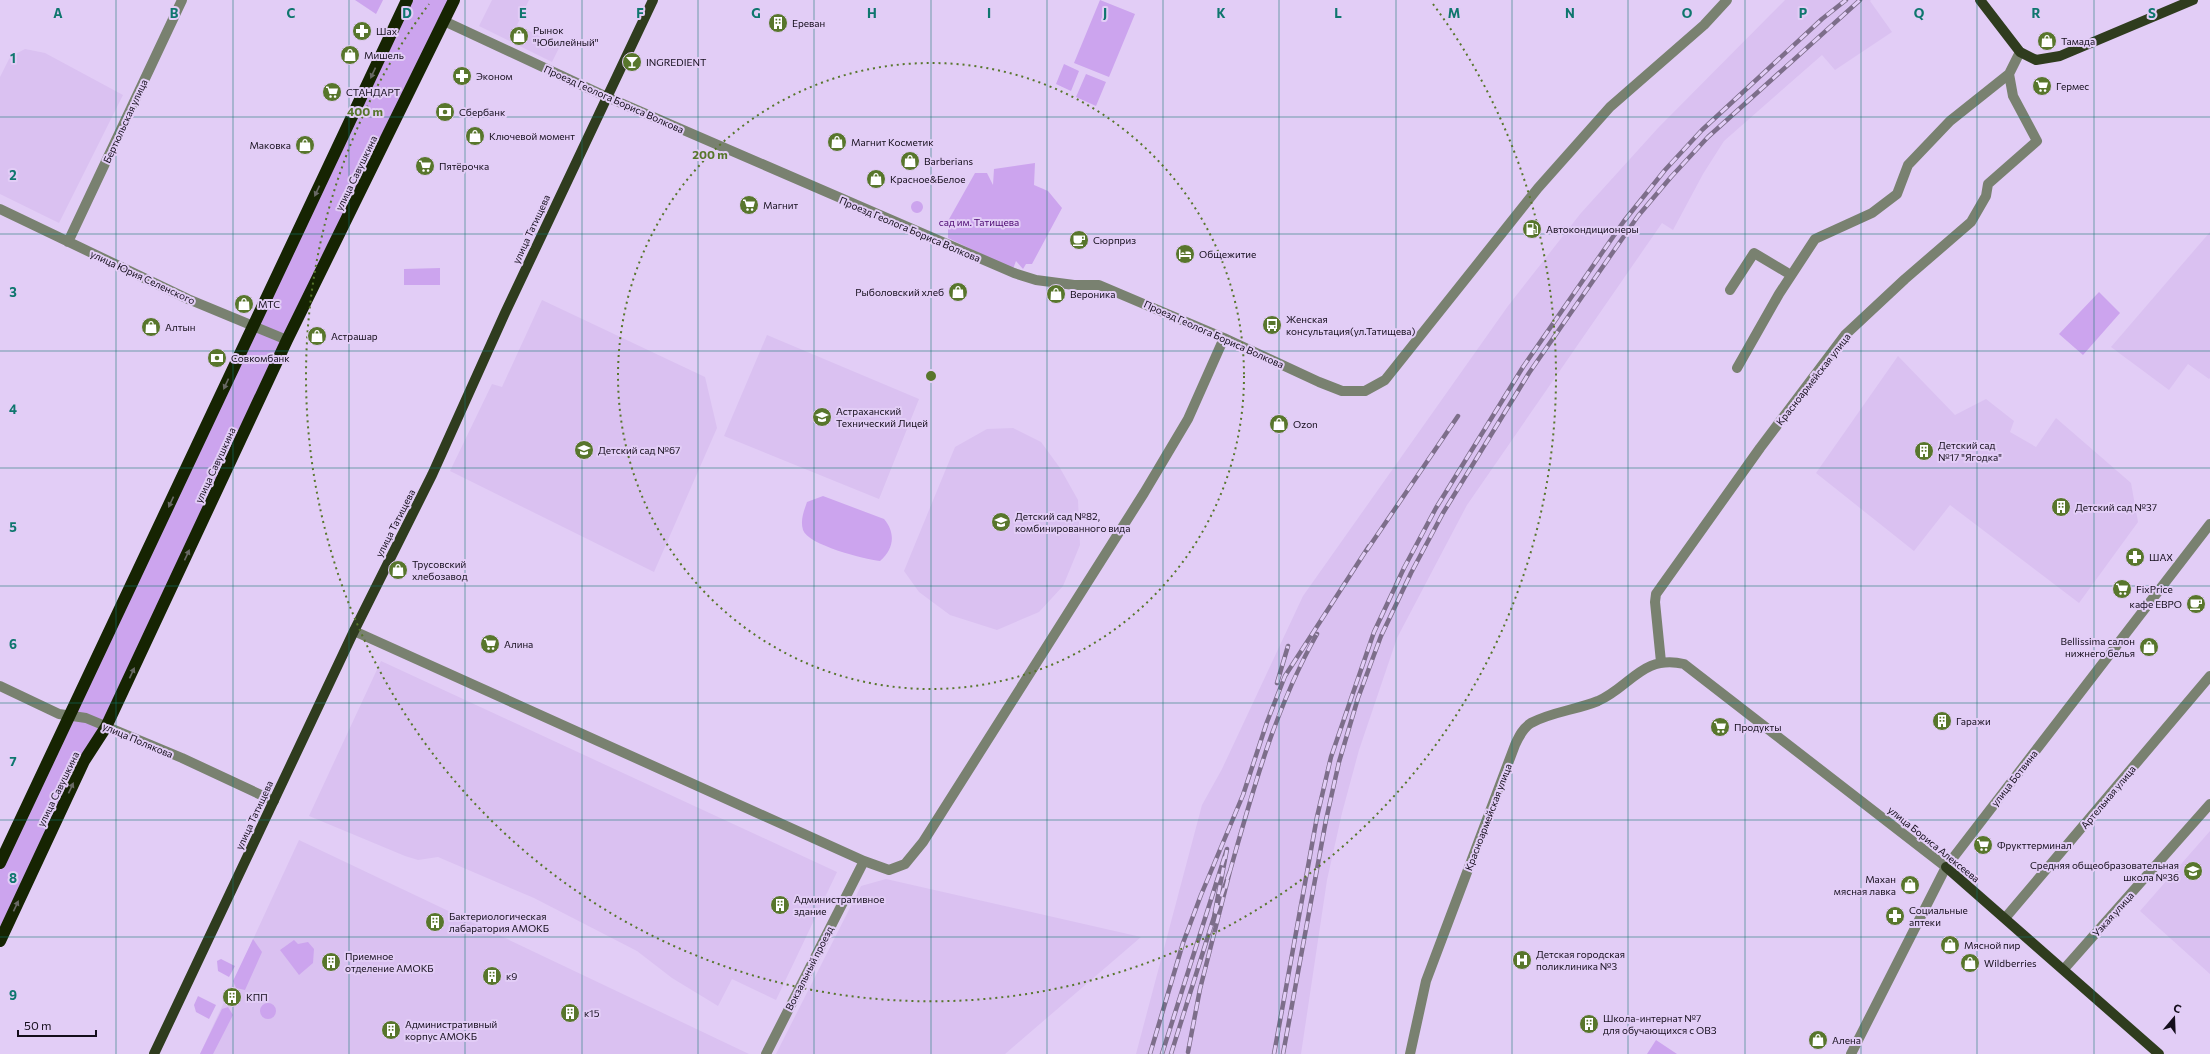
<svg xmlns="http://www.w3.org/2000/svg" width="2210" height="1054" font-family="Commissioner,sans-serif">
	<rect width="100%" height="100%" fill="#e2cdf6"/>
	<path fill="#dac1f1" d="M492,0H529L517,25L560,46L552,62L479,26Z
		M1785,0H1871L1870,1L1892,32L1835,70L1822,55L1724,141L1703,174L1673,230L1662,223L1467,505L1397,638L1359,750L1342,813L1327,880L1301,1054H1136L1202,805L1222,769L1303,596L1508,306L1581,213L1658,128Z
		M25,49L45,53L123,95L59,223L0,194V77L10,57Z
		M2210,232V378L2209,379L2188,364L2169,390L2111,347Z
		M542,300L705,377L717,428L654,572L450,471L492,384L502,387Z
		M767,335L919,399L879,499L724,436Z
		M1898,356L1955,415L1986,399L2014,421L2010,432L2036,447L2056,418L2131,483L2138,522L2079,603L1950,505L1914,551L1816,473Z
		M1013,428L1041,442L1060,468L1078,500L1080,545L1063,586L1039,612L997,630L950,615L919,592L904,571L955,447L987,429Z
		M381,661L837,872L776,1000L732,979L718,1006L672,978L637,951L534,898L438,857L418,860L405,856L309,816Z
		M2210,831V974L2140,911Z
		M299,840L749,1054H200Z
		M886,879L1141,937L1005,1054H776L861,886Z"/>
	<path fill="#cca4ee" d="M355,0H383L376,14Z
		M408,0H454L0,941V863Z
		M1100,0L1135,14L1109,77L1074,63Z
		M1064,64L1079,71L1071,91L1056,84Z
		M1086,74L1106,82L1096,106L1076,97Z
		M1035,163L1034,185L1048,191L1062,208L1032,264H1026L1023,269L1016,261L1013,269L948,238V221L975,173H987L993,185L994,169Z
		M911 207a6 6 0 1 1 12 0a6 6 0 1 1-12 0Z
		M440,268V285H404V269Z
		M2099,292L2120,313L2083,355L2059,334Z
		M823,496L884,519C896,533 894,549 880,561C864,559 808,545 803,530C800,520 804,511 807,502Z
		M253,939L262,952L245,990L236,988L233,981Z
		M294,940L298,944L308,942L314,949L313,963L299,975L280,950Z
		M221,959L235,966L229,977L218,971L217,961Z
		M198,996L216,1005L209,1019L196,1012L194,1005Z
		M260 1011a8 8 0 1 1 16 0a8 8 0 1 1-16 0Z
		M228,1007L233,1015L213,1054H200L222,1009Z
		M1656,1040L1677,1054H1647Z"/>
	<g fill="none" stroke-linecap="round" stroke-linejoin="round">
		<path stroke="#798170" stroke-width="10" d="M444,21L607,97L1014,273L1036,280L1074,285H1099L1224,338L1319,382L1342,391H1365L1385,380L1538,188L1610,107L1704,25L1727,0
			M0,209L188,299L287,340
			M68,242L182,0
			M1730,290L1754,253L1791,275
			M1737,368L1779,294L1815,239L1872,213L1897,194L1908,165L1950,121L2009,74
			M354,631L864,861L889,870L905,864L923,842L1144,493L1188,419L1224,338
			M1661,662L1655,602L1656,594L1760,448L1845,335L1905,279L1971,222L1986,196L1988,184L2037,141L2013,96L2009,74L2020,52
			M0,686L59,714L86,718L182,758L274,801
			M2006,917L2210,676
			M2064,969L2210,804
			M766,1054L864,861
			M1410,1054L1426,981L1515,745C1519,736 1523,728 1531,723C1551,712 1576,710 1598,701C1630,687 1643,654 1684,664L1946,867
			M1851,1054L1946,867L2210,524"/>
		<path stroke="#2f3c1e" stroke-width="10" d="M1980,0L2020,52L2036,60L2060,56L2193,0
			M1946,867L2159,1054
			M154,1054L354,631L432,475L505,313L653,0"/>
		<path stroke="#162402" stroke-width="12" d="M0,863L407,0
			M0,941L84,761L106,727L287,340L454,0"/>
		<defs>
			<path id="rail" d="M1367,550L1458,416
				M1277,683L1288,646
				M1230,871C1253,790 1275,708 1317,634
				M1150,1054L1183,943L1201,895L1243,795L1267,722L1285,676L1369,546
				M1162,1054L1227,849L1214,917L1230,871L1200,989L1188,1052
				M1171,1054L1214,917
				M1274,1054L1317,817L1331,757L1374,632L1404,568L1436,508L1523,367L1624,221L1665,170L1702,130L1822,19L1846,0
				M1283,1054L1326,820L1339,762L1358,698L1381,636L1411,573L1443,513L1529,373L1638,216L1671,177L1708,137L1860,0"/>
		</defs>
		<use href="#rail" stroke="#7d6e8a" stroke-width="4.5"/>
		<use href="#rail" stroke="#e2cdf6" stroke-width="3" stroke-dasharray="9" stroke-linecap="butt"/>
	</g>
	<defs><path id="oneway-solid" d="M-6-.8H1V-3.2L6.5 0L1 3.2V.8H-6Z"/></defs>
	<g fill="#686864">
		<use href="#oneway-solid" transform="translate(373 73) rotate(115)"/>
		<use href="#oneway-solid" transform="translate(317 191) rotate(115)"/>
		<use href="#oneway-solid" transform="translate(226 384) rotate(115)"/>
		<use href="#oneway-solid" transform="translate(171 502) rotate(115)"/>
		<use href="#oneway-solid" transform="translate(187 555) rotate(-65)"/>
		<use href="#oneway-solid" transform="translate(132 673) rotate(-65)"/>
		<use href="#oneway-solid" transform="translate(71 788) rotate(-65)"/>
		<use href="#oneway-solid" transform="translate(16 906) rotate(-65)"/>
	</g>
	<path fill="none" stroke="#0f766e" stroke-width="1" stroke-opacity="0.55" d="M116,0V1054M233,0V1054M349,0V1054M465,0V1054M582,0V1054M698,0V1054M814,0V1054M931,0V1054M1047,0V1054M1163,0V1054M1279,0V1054M1396,0V1054M1512,0V1054M1628,0V1054M1745,0V1054M1861,0V1054M1977,0V1054M2094,0V1054M0,117H2210M0,234H2210M0,351H2210M0,468H2210M0,586H2210M0,703H2210M0,820H2210M0,937H2210"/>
	<g fill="none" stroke="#58762c" stroke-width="2" stroke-dasharray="2 4">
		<circle cx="931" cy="376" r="313"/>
		<path d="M1433 4A625 625 0 1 1 429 4"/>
	</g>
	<defs>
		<symbol id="building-disc" viewBox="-11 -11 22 22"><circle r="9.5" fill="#58762c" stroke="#e2cdf6"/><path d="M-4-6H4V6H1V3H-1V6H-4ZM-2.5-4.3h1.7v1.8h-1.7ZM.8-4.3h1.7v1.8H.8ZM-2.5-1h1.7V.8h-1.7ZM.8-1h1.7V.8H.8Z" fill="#fff"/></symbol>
		<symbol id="pharmacy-disc" viewBox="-11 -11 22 22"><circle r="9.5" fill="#58762c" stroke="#e2cdf6"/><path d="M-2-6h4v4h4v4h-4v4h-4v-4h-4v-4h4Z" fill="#fff"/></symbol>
		<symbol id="shop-disc" viewBox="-11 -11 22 22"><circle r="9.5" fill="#58762c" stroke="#e2cdf6"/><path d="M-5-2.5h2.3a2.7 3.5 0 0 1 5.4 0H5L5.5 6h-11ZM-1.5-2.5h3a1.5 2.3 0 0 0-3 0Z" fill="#fff"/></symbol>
		<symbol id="bar-disc" viewBox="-11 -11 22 22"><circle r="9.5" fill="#58762c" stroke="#e2cdf6"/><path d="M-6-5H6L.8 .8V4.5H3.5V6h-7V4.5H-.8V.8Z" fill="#fff"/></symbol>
		<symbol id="supermarket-disc" viewBox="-11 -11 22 22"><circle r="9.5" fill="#58762c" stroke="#e2cdf6"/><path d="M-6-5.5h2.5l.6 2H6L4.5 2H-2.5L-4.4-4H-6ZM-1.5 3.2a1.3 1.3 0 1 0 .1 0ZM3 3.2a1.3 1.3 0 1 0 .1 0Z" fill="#fff"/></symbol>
		<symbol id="bank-disc" viewBox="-11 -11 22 22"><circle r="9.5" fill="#58762c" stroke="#e2cdf6"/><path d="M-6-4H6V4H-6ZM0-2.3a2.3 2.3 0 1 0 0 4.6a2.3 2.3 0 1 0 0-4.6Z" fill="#fff"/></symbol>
		<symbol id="fuel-disc" viewBox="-11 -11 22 22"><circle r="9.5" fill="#58762c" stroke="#e2cdf6"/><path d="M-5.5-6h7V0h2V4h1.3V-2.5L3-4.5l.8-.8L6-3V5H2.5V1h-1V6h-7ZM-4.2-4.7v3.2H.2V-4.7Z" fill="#fff"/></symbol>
		<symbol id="cafe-disc" viewBox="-11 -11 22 22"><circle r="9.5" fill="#58762c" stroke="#e2cdf6"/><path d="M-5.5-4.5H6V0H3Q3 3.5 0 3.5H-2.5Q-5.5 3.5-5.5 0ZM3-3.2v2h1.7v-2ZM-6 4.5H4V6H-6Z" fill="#fff"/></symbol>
		<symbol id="hotel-disc" viewBox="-11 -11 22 22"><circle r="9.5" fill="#58762c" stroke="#e2cdf6"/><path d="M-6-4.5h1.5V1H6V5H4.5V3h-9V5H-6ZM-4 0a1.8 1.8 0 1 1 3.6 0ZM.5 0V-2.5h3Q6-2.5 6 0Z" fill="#fff"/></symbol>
		<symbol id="bus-disc" viewBox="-11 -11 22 22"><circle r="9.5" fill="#58762c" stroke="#e2cdf6"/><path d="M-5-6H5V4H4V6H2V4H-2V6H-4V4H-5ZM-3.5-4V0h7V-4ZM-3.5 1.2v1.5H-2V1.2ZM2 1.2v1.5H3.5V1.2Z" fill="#fff"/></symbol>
		<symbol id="school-disc" viewBox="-11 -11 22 22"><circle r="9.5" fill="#58762c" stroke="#e2cdf6"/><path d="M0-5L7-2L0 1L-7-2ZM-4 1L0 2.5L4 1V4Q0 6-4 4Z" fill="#fff"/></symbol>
		<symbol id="hospital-disc" viewBox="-11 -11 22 22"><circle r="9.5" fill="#58762c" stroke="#e2cdf6"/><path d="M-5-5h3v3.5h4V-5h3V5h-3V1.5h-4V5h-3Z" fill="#fff"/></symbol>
	</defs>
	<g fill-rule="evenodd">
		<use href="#building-disc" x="767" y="12" width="22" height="22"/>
		<use href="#pharmacy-disc" x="351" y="20" width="22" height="22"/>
		<use href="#shop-disc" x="508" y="25" width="22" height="22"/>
		<use href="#shop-disc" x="2036" y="30" width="22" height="22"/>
		<use href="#shop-disc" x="339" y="44" width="22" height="22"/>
		<use href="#bar-disc" x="621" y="51" width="22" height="22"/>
		<use href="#pharmacy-disc" x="451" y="65" width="22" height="22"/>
		<use href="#supermarket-disc" x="2031" y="75" width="22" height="22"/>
		<use href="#supermarket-disc" x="321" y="81" width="22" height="22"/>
		<use href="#bank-disc" x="434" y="101" width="22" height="22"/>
		<use href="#shop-disc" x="464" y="125" width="22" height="22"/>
		<use href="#shop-disc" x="826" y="131" width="22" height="22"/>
		<use href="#shop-disc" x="294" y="134" width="22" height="22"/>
		<use href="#shop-disc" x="899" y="150" width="22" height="22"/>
		<use href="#supermarket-disc" x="414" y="155" width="22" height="22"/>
		<use href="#shop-disc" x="865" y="168" width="22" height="22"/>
		<use href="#supermarket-disc" x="738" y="194" width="22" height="22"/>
		<use href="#fuel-disc" x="1521" y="218" width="22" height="22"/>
		<use href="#cafe-disc" x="1068" y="229" width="22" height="22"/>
		<use href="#hotel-disc" x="1174" y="243" width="22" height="22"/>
		<use href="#shop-disc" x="947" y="281" width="22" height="22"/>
		<use href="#shop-disc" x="1045" y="283" width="22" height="22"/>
		<use href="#shop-disc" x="233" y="293" width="22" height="22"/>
		<use href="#bus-disc" x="1261" y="314" width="22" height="22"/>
		<use href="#shop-disc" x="140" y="316" width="22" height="22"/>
		<use href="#shop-disc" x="306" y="325" width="22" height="22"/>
		<use href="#bank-disc" x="206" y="347" width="22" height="22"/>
		<use href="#school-disc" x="811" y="406" width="22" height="22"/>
		<use href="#shop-disc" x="1268" y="413" width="22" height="22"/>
		<use href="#school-disc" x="573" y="439" width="22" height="22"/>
		<use href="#building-disc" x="1913" y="440" width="22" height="22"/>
		<use href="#building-disc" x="2050" y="496" width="22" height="22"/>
		<use href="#school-disc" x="990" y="511" width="22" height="22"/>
		<use href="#pharmacy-disc" x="2124" y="546" width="22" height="22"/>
		<use href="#shop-disc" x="387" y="559" width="22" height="22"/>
		<use href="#supermarket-disc" x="2111" y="578" width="22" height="22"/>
		<use href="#cafe-disc" x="2185" y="593" width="22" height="22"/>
		<use href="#supermarket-disc" x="479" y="633" width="22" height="22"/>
		<use href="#shop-disc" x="2138" y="636" width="22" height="22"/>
		<use href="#building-disc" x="1931" y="710" width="22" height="22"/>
		<use href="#supermarket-disc" x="1709" y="716" width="22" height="22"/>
		<use href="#supermarket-disc" x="1972" y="834" width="22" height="22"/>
		<use href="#school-disc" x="2182" y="860" width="22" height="22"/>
		<use href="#shop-disc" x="1899" y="874" width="22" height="22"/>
		<use href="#building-disc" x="769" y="894" width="22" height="22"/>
		<use href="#pharmacy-disc" x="1884" y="905" width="22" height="22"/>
		<use href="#building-disc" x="424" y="911" width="22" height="22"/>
		<use href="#shop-disc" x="1939" y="934" width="22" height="22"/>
		<use href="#hospital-disc" x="1511" y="949" width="22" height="22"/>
		<use href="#building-disc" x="320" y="951" width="22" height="22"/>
		<use href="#shop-disc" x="1959" y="952" width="22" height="22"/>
		<use href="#building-disc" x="481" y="965" width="22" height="22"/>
		<use href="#building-disc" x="221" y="986" width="22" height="22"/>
		<use href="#building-disc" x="559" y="1002" width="22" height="22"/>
		<use href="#building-disc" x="1578" y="1013" width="22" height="22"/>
		<use href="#building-disc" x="380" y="1019" width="22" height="22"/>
		<use href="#shop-disc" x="1807" y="1029" width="22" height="22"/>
	</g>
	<g text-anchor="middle" stroke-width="4" stroke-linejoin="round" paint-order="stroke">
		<g font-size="10" fill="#140d1b" stroke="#e2cdf6" text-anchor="start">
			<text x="792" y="27">Ереван</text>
			<text x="533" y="34">Рынок<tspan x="533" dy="12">"Юбилейный"</tspan></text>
			<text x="376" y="35">Шах</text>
			<text x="2061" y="45">Тамада</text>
			<text x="364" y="59">Мишель</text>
			<text x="646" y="66">INGREDIENT</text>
			<text x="476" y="80">Эконом</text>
			<text x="2056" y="90">Гермес</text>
			<text x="346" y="96">СТАНДАРТ</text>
			<text x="459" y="116">Сбербанк</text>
			<text x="489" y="140">Ключевой момент</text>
			<text x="851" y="146">Магнит Косметик</text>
			<text x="291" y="149" text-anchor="end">Маковка</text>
			<text x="924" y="165">Barberians</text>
			<text x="439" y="170">Пятёрочка</text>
			<text x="890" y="183">Красное&amp;Белое</text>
			<text x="763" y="209">Магнит</text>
			<text x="1546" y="233">Автокондиционеры</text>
			<text x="1093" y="244">Сюрприз</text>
			<text x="1199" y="258">Общежитие</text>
			<text x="944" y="296" text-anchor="end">Рыболовский хлеб</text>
			<text x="1070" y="298">Вероника</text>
			<text x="258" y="308">МТС</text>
			<text x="1286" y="323">Женская<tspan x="1286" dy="12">консультация(ул.Татищева)</tspan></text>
			<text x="165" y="331">Алтын</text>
			<text x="331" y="340">Астрашар</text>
			<text x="231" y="362">Совкомбанк</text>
			<text x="836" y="415">Астраханский<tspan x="836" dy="12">Технический Лицей</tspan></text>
			<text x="1293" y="428">Ozon</text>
			<text x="1938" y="449">Детский сад<tspan x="1938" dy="12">№17 "Ягодка"</tspan></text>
			<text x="598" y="454">Детский сад №67</text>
			<text x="2075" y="511">Детский сад №37</text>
			<text x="1015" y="520">Детский сад №82,<tspan x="1015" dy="12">комбинированного вида</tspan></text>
			<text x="2149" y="561">ШАХ</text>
			<text x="412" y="568">Трусовский<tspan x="412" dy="12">хлебозавод</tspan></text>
			<text x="2136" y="593">FixPrice</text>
			<text x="2182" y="608" text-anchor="end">кафе ЕВРО</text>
			<text x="2135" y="645" text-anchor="end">Bellissima салон<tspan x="2135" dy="12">нижнего белья</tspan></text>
			<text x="504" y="648">Алина</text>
			<text x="1956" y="725">Гаражи</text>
			<text x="1734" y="731">Продукты</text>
			<text x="1997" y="849">Фрукттерминал</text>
			<text x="2179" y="869" text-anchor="end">Средняя общеобразовательная<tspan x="2179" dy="12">школа №36</tspan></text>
			<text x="1896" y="883" text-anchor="end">Махан<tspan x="1896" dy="12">мясная лавка</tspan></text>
			<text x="794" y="903">Административное<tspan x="794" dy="12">здание</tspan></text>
			<text x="1909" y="914">Социальные<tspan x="1909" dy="12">аптеки</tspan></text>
			<text x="449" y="920">Бактериологическая<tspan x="449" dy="12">лабаратория АМОКБ</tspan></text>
			<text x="1964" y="949">Мясной пир</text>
			<text x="1536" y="958">Детская городская<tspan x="1536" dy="12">поликлиника №3</tspan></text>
			<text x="345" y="960">Приемное<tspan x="345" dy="12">отделение АМОКБ</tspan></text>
			<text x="1984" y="967">Wildberries</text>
			<text x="506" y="980">к9</text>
			<text x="246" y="1001">КПП</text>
			<text x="584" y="1017">к15</text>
			<text x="1603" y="1022">Школа-интернат №7<tspan x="1603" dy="12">для обучающихся с ОВЗ</tspan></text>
			<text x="405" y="1028">Административный<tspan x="405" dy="12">корпус АМОКБ</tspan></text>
			<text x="1832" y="1044">Алена</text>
		</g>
		<g font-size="10" fill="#140d1b" stroke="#e2cdf6">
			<text transform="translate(614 99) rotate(24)" y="4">Проезд Геолога Бориса Волкова</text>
			<text transform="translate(125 121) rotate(-65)" y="4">Бертюльская улица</text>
			<text transform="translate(356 173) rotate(-64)" y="4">улица Савушкина</text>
			<text transform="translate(531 229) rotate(-65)" y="4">улица Татищева</text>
			<text transform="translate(910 229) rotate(23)" y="4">Проезд Геолога Бориса Волкова</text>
			<text transform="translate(143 277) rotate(25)" y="4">улица Юрия Селенского</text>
			<text transform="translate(1214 334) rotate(24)" y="4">Проезд Геолога Бориса Волкова</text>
			<text transform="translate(1813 379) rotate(-52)" y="4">Красноармейская улица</text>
			<text transform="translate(215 465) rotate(-65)" y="4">улица Савушкина</text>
			<text transform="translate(395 523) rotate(-63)" y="4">улица Татищева</text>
			<text transform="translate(138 740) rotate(23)" y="4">улица Полякова</text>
			<text transform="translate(2014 778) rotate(-52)" y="4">улица Ботвина</text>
			<text transform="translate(58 789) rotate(-64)" y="4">улица Савушкина</text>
			<text transform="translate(2108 797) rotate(-50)" y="4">Артельная улица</text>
			<text transform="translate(254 815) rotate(-65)" y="4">улица Татищева</text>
			<text transform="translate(1488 817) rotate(-69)" y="4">Красноармейская улица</text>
			<text transform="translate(1934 844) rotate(39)" y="4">улица Бориса Алексеева</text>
			<text transform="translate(2113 914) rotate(-48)" y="4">Узкая улица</text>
			<text transform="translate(809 968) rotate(-63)" y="4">Вокзальный проезд</text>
		</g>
		<g font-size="10" fill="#4d0972" stroke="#e2cdf6">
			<text x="979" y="226">сад им. Татищева</text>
		</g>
	</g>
	<g font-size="13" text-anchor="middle" font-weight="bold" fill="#0f766e" stroke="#e2cdf6" stroke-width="4" stroke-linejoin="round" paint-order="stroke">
		<text x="58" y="18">A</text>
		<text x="174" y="18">B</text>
		<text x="291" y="18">C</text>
		<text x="407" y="18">D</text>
		<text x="523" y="18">E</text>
		<text x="640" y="18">F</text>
		<text x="756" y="18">G</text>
		<text x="872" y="18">H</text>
		<text x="989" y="18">I</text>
		<text x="1105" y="18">J</text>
		<text x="1221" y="18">K</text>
		<text x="1338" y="18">L</text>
		<text x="1454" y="18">M</text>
		<text x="1570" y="18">N</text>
		<text x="1687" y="18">O</text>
		<text x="1803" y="18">P</text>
		<text x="1919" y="18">Q</text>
		<text x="2036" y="18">R</text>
		<text x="2152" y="18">S</text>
		<text x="13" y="63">1</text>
		<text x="13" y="180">2</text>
		<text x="13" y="297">3</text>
		<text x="13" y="414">4</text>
		<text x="13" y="532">5</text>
		<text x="13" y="649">6</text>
		<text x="13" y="766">7</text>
		<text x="13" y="883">8</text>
		<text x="13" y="1000">9</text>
	</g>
	<circle cx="931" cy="376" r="6" fill="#58762c" stroke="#e2cdf6" stroke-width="2"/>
	<g font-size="12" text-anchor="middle" font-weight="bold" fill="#58762c" stroke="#e2cdf6" stroke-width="4" stroke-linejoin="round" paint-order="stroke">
		<text x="365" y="116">400 m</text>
		<text x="710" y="159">200 m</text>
	</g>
	<g transform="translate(2174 1018) rotate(19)" stroke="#e2cdf6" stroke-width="3" paint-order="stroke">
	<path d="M0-3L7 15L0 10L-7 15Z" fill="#140d1b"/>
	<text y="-6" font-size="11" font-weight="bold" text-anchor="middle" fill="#140d1b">С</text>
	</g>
	<path d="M18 1030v6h78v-6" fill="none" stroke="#140d1b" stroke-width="2"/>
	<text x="24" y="1030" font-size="12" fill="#140d1b" stroke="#e2cdf6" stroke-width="3" paint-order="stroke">50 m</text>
</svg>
